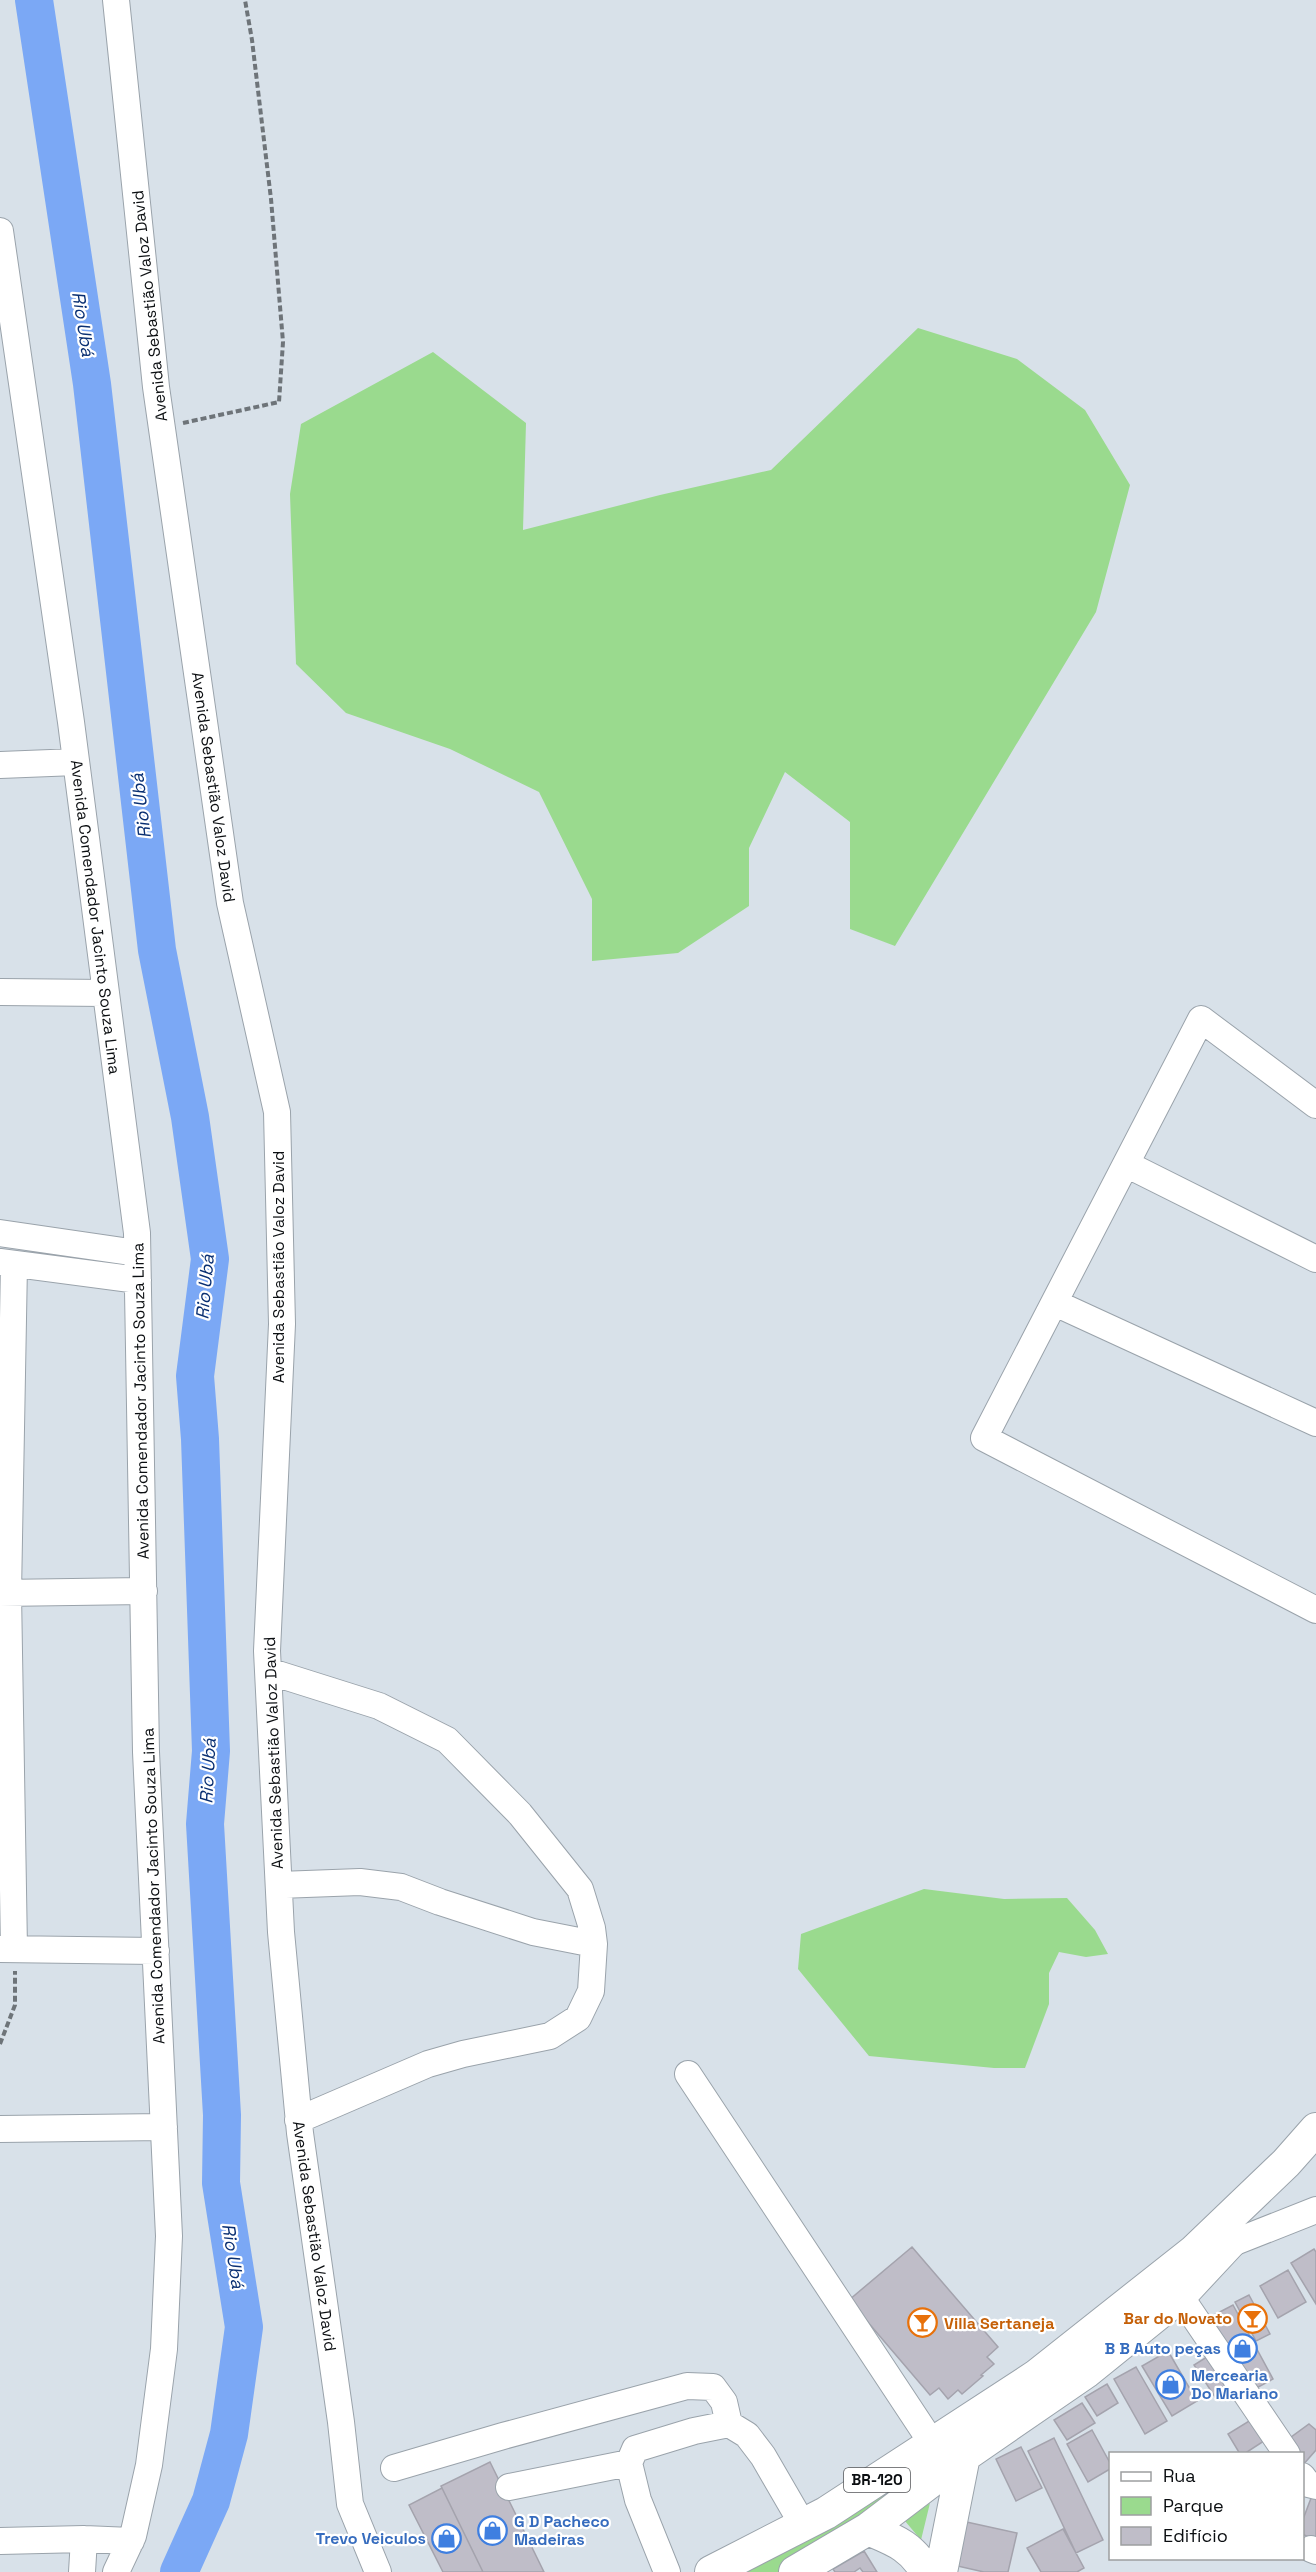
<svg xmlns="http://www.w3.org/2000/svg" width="1316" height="2572" font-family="'Space Grotesk',sans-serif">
	<rect width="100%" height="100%" fill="#d8e1e9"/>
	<path fill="#9ada8e" d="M918,328L1017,359L1085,410L1130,485L1096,612L895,946L850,929V822L785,772L749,848V906L678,953L592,961V899L539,792L450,749L346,713L296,664L290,494L301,424L433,352L526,423L523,530L660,495L771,470Z
		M924,1889L1004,1899L1067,1898L1095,1930L1108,1954L1086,1957L1059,1952L1049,1973V2004L1025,2068H994L869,2056L798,1969L801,1934Z
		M940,2456L938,2468L781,2572H736Z
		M930,2503L921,2540L905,2521Z"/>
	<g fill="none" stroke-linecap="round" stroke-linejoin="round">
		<path stroke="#7ba8f5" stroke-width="38" d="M34,0L92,384L157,950L190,1117L210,1259L195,1376L200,1439L211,1751L205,1824L222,2115L221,2183L244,2327L229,2434L211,2501L179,2572"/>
	</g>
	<path fill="#bfbdc8" stroke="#a4a3ad" stroke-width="1.5" d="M912,2247L998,2347L987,2357L994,2364L981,2375L983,2376L962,2394L958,2390L948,2399L939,2388L930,2395L849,2300Z
		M1314,2249L1316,2252V2304L1291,2263Z
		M1288,2270L1306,2302L1278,2318L1260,2286Z
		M1249,2295L1270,2334L1256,2341L1235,2302Z
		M1233,2305L1273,2379L1251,2391L1210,2317Z
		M1168,2351L1197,2401L1172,2416L1142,2366Z
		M1210,2355L1232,2390L1217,2400L1194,2365Z
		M1136,2367L1167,2421L1145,2434L1114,2379Z
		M1107,2384L1118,2403L1097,2416L1085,2397Z
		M1082,2403L1095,2423L1067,2440L1054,2420Z
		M1254,2418L1267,2439L1244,2454H1240L1228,2434Z
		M1309,2424L1316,2430V2450L1302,2466V2454H1291L1283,2443Z
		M1092,2430L1110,2463V2469L1088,2482L1067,2444Z
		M1054,2438L1103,2540L1076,2553L1028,2451Z
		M1021,2447L1042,2488L1016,2501L996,2459Z
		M490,2462L544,2572H483L441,2486Z
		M442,2488L483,2572H443L409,2505Z
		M1313,2493L1316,2495V2540L1302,2534V2522Z
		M962,2521L1017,2533L1008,2572H984L953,2565Z
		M1063,2529L1084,2568L1077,2572H1041L1027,2548Z
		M864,2551L877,2572H863L860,2568L854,2572H835L833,2569Z"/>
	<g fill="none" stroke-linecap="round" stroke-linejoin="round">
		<defs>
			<path id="minor" d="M116,0L156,387L230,903L277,1112L282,1324L267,1651L281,1932L300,2133L341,2422L350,2504L378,2572
				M0,231L71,722L137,1233L146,1752L169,2236L164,2349L149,2465L133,2536L116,2572
				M0,765L76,762
				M0,992L106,993
				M1316,1105L1201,1019L984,1438L1316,1610
				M1126,1164L1316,1259
				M0,1233L137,1253
				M0,1262L138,1280
				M1055,1303L1316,1423
				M0,1593L144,1591
				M268,1671L379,1706L447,1740L520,1814L580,1889L592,1928L594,1944L591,1991L578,2018L550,2036L463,2054L428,2064L298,2120
				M279,1885L360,1882L401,1887L440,1902L533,1932L594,1944
				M0,1949L156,1951
				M14,1949L8,1593L14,1264
				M688,2074L932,2443
				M0,2129L164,2127
				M1218,2246L1230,2244L1316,2210
				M1180,2296L1287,2454
				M394,2468L503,2436L687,2386L713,2387L724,2402L729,2424
				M1302,2476L1308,2484L1316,2486
				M509,2487L629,2463
				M0,2541L84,2539L131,2541
				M1311,2549L1316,2551
				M82,2572L84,2539
				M667,2572L638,2500L629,2463L635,2449L694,2431L729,2424L747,2435L763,2456L803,2525"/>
			<path id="major" d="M868,2529C894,2540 912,2546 926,2572
				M711,2572L826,2513L1036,2376L1194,2251L1286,2163L1316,2129
				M795,2572L868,2529L964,2456L1086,2372L1180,2296L1235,2237
				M941,2572L964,2456L968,2448"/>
		</defs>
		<use href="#minor" stroke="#9aa3ab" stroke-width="28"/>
		<use href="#major" stroke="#9aa3ab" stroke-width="34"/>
		<path stroke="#6e7479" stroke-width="4" stroke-dasharray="6 3" stroke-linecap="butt" d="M183,423L279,402L283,342L271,199L252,40L245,0
			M0,2044L15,2005V1971"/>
		<use href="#minor" stroke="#fff" stroke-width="26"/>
		<use href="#major" stroke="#fff" stroke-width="32"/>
	</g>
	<defs>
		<symbol id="bar-ring" viewBox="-11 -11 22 22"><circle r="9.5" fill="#fff" stroke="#e8710a" stroke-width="1.5"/><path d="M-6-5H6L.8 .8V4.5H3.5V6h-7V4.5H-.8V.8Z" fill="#e8710a"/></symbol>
		<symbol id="shop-ring" viewBox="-11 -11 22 22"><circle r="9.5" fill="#fff" stroke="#3f7fe0" stroke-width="1.5"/><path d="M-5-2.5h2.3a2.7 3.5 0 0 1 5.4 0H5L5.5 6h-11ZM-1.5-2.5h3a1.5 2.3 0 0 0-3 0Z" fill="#3f7fe0"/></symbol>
	</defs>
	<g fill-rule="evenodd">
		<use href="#bar-ring" x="1236" y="2302" width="33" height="33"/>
		<use href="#bar-ring" x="906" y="2306" width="33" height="33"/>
		<use href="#shop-ring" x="1226" y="2332" width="33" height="33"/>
		<use href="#shop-ring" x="1154" y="2368" width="33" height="33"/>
		<use href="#shop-ring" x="476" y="2514" width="33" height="33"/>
		<use href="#shop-ring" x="430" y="2522" width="33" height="33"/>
	</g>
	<g text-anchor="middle" stroke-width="4.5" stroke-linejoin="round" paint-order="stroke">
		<rect fill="#fff" stroke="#545658" stroke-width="1.5" x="844" y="2468" width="66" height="24" rx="4.5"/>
		<g font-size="15" font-weight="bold" fill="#0b0e11">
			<text x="877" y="2485">BR-120</text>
		</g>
		<g font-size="16" fill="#0b0e11" stroke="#fff">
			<text transform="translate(149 306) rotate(-96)" y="6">Avenida Sebastião Valoz David</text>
			<text transform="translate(214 787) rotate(82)" y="6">Avenida Sebastião Valoz David</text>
			<text transform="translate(96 917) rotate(83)" y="6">Avenida Comendador Jacinto Souza Lima</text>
			<text transform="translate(278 1267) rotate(-90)" y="6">Avenida Sebastião Valoz David</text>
			<text transform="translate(140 1401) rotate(-91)" y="6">Avenida Comendador Jacinto Souza Lima</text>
			<text transform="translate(273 1753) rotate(-92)" y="6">Avenida Sebastião Valoz David</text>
			<text transform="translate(153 1886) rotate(-92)" y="6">Avenida Comendador Jacinto Souza Lima</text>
			<text transform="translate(315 2236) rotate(82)" y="6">Avenida Sebastião Valoz David</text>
		</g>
		<g font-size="16" font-weight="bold" fill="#c56008" stroke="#fff" text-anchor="end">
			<text x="1232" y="2324">Bar do Novato</text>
			<text x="944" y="2329" text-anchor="start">Villa Sertaneja</text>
		</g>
		<g font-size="16" font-weight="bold" fill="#366cbe" stroke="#fff" text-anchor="end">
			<text x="1221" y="2354">B B Auto peças</text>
			<text x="1191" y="2381" text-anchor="start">Mercearia<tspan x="1191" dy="18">Do Mariano</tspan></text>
			<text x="514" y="2527" text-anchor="start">G D Pacheco<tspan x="514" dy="18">Madeiras</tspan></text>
			<text x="426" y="2544">Trevo Veiculos</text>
		</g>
		<g font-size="18" font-style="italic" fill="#092f72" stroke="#fff">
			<text transform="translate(83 324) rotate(81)" y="6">Rio Ubá</text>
			<text transform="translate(141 806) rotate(-97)" y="6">Rio Ubá</text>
			<text transform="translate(205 1287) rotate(-85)" y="6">Rio Ubá</text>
			<text transform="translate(208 1771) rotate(-87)" y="6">Rio Ubá</text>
			<text transform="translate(233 2256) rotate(81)" y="6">Rio Ubá</text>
		</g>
	</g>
	<rect x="1109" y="2452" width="195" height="108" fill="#ffffff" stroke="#9d9fa0" stroke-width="1.5"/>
	<rect x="1121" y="2472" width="30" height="9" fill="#ffffff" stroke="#9d9fa0" stroke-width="1.5"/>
	<text x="1163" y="2482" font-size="18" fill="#0b0e11">Rua</text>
	<rect x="1121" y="2497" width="30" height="18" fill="#9ada8e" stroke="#9d9fa0" stroke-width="1.5"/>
	<text x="1163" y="2512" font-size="18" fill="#0b0e11">Parque</text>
	<rect x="1121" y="2527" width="30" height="18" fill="#bfbdc8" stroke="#9d9fa0" stroke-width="1.5"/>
	<text x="1163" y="2542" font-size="18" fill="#0b0e11">Edifício</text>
</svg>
